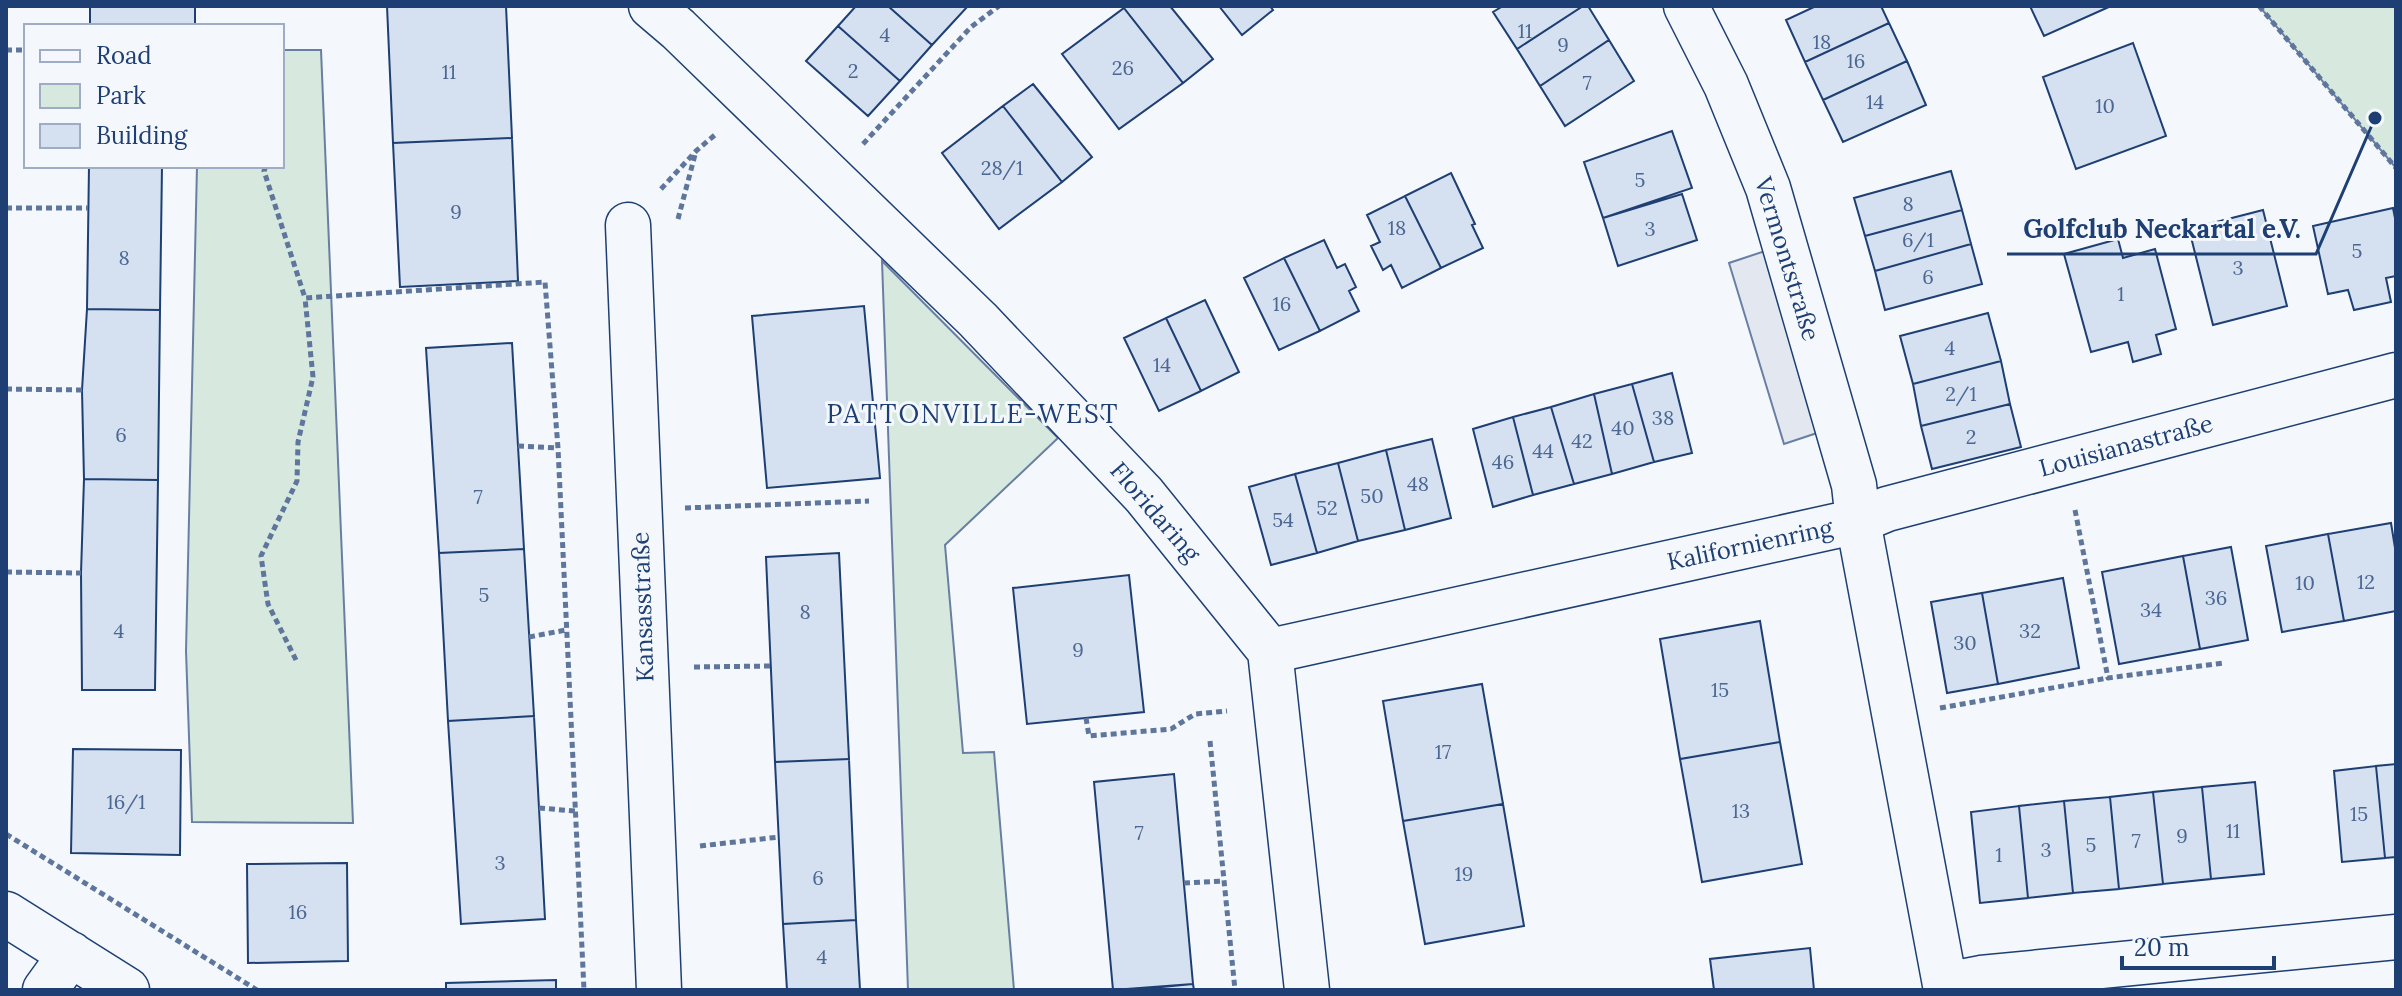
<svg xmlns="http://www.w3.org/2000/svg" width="2402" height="996" font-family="Lora,serif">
	<rect width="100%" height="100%" fill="#f4f7fb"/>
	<path fill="#d7e8df" stroke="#687fa3" stroke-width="2" d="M2259,6H2396V168Z
		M282,50H321L353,823L192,822L186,651L197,166H282Z
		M882,261L1058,438L945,545L963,753L994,752L1014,990H908Z"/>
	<path fill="#e3e8f0" stroke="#687fa3" stroke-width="2" d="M1765,251L1820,432L1784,444L1729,263Z"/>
	<path fill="#d5e0f0" stroke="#1d3f73" stroke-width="2" d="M90,6H195V26H90Z
		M387,6H506L512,138L393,143Z
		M856,6H888L932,45L900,81L838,26Z
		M888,6H968L932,45Z
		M1126,6H1170L1213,59L1183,83L1124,8Z
		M1219,6H1270L1273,10L1242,35Z
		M1503,6H1583L1517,49L1493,12Z
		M1583,6H1588L1609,40L1540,86L1517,49Z
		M1816,6H1881L1889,23L1805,62L1786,20Z
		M2030,6H2111L2044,36Z
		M1124,8L1183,83L1119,129L1062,54Z
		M1889,23L1907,61L1823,100L1805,62Z
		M838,26L900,81L868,116L806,61Z
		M1609,40L1634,81L1565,126L1540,86Z
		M2133,43L2166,136L2076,169L2043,77Z
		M1907,61L1926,105L1843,142L1823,100Z
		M1033,84L1092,157L1062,182L1003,106Z
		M1003,106L1062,182L999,229L942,153Z
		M1672,131L1692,188L1603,218L1584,162Z
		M512,138L518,281L400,287L393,143Z
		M89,166H162L160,310L87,309Z
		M1951,171L1962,210L1865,236L1854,198Z
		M1451,173L1475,224L1472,225L1483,248L1441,268L1405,196Z
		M1682,194L1697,240L1618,266L1603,218Z
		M1405,196L1441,268L1402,288L1391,265L1383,270L1371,246L1380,242L1367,215Z
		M2393,208L2396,223V276L2386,278L2391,302L2354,310L2348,290L2328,294L2313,226Z
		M1962,210L1971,244L1875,271L1865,236Z
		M2263,210L2287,306L2213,325L2189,229Z
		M2118,239L2123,258L2155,249L2176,329L2156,335L2161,354L2133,362L2128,342L2091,352L2064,254Z
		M1324,240L1337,268L1345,264L1356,287L1349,291L1359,311L1320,331L1284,258Z
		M1971,244L1982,284L1885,310L1875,271Z
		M1284,258L1320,331L1279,350L1244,278Z
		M1205,300L1239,372L1201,391L1166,318Z
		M864,306L880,478L767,488L752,316Z
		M87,309L160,310L158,480L84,479L82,390Z
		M1988,313L2001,361L1913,384L1900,336Z
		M1166,318L1201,391L1159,411L1124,338Z
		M512,343L524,549L439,553L426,348Z
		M2001,361L2010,404L1921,426L1913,384Z
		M1672,373L1692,453L1654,462L1632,384Z
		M1632,384L1654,462L1612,474L1594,394Z
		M1594,394L1612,474L1574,484L1551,407Z
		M2010,404L2021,447L1932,469L1921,426Z
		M1551,407L1574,484L1533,495L1513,417Z
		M1513,417L1533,495L1493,507L1473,429Z
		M1432,439L1451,518L1405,530L1386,450Z
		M1386,450L1405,530L1358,541L1338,463Z
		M1338,463L1358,541L1317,553L1295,474Z
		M1295,474L1317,553L1271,565L1249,487Z
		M84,479L158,480L155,690H82L81,573Z
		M2391,523L2396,554V611L2344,621L2328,534Z
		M2328,534L2344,621L2282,632L2266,546Z
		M2231,547L2248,640L2200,649L2183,556Z
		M524,549L534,716L448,721L439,553Z
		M839,553L849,759L775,762L766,557Z
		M2183,556L2200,649L2119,664L2102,572Z
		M1129,575L1144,712L1027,724L1013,588Z
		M2063,578L2079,668L1998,684L1982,593Z
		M1982,593L1998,684L1947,693L1931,602Z
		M1760,621L1780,742L1680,759L1660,639Z
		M1482,684L1503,804L1403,821L1383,701Z
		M534,716L545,919L461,924L448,721Z
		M1780,742L1802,864L1702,882L1680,759Z
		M73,749L181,750L180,855L71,853Z
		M849,759L856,920L783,924L775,762Z
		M2396,764V857L2385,858L2376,766Z
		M2376,766L2385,858L2342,862L2334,771Z
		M1174,774L1193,984L1113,990L1094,782Z
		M2255,782L2264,874L2211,879L2202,787Z
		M2202,787L2211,879L2163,884L2153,792Z
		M2153,792L2163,884L2119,889L2110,797Z
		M2110,797L2119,889L2073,893L2064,801Z
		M2064,801L2073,893L2028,898L2019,806Z
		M1503,804L1524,926L1425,944L1403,821Z
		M2019,806L2028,898L1980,903L1971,812Z
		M347,863L348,961L248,963L247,864Z
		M856,920L860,990H787L783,924Z
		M1810,948L1814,990H1714L1710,959Z
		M556,980V990H446V983Z
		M1193,984L1194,990H1130Z"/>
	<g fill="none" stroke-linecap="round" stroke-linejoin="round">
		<defs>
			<path id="minor" d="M651,6L678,29L978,320L1144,495L1270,651L1307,990
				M1686,6L1726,85L1768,188L1854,485L1858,521L1887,509L2396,375
				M628,225L659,990
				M1270,651L1858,521L1946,990
				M6,914L127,990
				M1945,985L1981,978L2396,937
				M45,990L71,954"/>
		</defs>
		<use href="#minor" stroke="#1d3f73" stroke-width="47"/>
		<path stroke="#5e769c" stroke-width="5" stroke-dasharray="6 4" stroke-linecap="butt" d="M2259,6L2396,168
			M6,50H26
			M863,144L971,27L999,6
			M266,166L264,171L305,298L545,282L558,448L584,990
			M661,189L696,151L716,134
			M6,208H88
			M678,219L696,151
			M6,389L82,390
			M518,446L558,448
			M685,508L869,501
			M2075,510L2108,678L2223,663
			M6,572L81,573
			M529,637L566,630
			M296,660L268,604L261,556L297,481L298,442L313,377L305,298
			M694,667L771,666
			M1940,708L2108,678
			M1086,718L1089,736L1171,729L1195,714L1227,711
			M1210,741L1235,990
			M539,808L575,811
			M6,834L257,990
			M700,846L779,837
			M1184,883L1223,881"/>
		<use href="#minor" stroke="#f4f7fb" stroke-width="44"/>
	</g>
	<g text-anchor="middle" stroke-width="6" stroke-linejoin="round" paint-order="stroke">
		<g font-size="20" fill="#4b6792">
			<text x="1525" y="38">11</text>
			<text x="885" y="42">4</text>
			<text x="1822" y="49">18</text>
			<text x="1563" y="52">9</text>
			<text x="1856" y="68">16</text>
			<text x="1123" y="75">26</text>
			<text x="853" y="78">2</text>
			<text x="449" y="79">11</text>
			<text x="1587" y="90">7</text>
			<text x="1875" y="109">14</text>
			<text x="2105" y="113">10</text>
			<text x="1002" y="175">28/1</text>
			<text x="1640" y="187">5</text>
			<text x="1908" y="211">8</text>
			<text x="456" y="219">9</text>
			<text x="1397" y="235">18</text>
			<text x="1650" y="236">3</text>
			<text x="1918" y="247">6/1</text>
			<text x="2357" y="258">5</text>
			<text x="124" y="265">8</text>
			<text x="2238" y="275">3</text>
			<text x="1928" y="284">6</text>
			<text x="2121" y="301">1</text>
			<text x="1282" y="311">16</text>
			<text x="1950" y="355">4</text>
			<text x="1162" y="372">14</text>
			<text x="1961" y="401">2/1</text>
			<text x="1663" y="425">38</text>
			<text x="1623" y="435">40</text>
			<text x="121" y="442">6</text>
			<text x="1971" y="444">2</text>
			<text x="1582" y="448">42</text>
			<text x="1543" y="458">44</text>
			<text x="1503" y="469">46</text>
			<text x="1418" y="491">48</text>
			<text x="1372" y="503">50</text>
			<text x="478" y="504">7</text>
			<text x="1327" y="515">52</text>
			<text x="1283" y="527">54</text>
			<text x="2366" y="589">12</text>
			<text x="2305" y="590">10</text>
			<text x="484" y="602">5</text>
			<text x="2216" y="605">36</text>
			<text x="2151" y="617">34</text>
			<text x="805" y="619">8</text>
			<text x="119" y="638">4</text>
			<text x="2030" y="638">32</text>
			<text x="1965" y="650">30</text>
			<text x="1078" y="657">9</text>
			<text x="1720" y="697">15</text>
			<text x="1443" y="759">17</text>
			<text x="126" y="809">16/1</text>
			<text x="1741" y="818">13</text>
			<text x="2359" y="821">15</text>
			<text x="2233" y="838">11</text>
			<text x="1139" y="840">7</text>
			<text x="2182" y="843">9</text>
			<text x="2136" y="848">7</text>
			<text x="2091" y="852">5</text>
			<text x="2046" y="857">3</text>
			<text x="1999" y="862">1</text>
			<text x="500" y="870">3</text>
			<text x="1464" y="881">19</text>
			<text x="818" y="885">6</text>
			<text x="298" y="919">16</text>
			<text x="822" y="964">4</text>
		</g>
		<g font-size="24" fill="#1d3f73" stroke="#f4f7fb">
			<text transform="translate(1787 259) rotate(73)" y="8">Vermontstraße</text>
			<text transform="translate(2126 446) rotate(-15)" y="8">Louisianastraße</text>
			<text transform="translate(1155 512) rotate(49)" y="8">Floridaring</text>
			<text transform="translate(1750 545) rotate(-12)" y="8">Kalifornienring</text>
			<text transform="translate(643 607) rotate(-92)" y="8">Kansasstraße</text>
		</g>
		<g font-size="26" letter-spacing="2" fill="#1d3f73" stroke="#f4f7fb">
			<text x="973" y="423">PATTONVILLE-WEST</text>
		</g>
	</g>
	<path fill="none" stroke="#1d3f73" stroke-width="3" d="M2375 118L2316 254H2007"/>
	<circle fill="#1d3f73" stroke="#f4f7fb" stroke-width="3" cx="2375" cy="118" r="8"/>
	<g font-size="26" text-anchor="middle" font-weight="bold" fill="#1d3f73" stroke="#f4f7fb" stroke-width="6" stroke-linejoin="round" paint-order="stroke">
		<text x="2162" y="238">Golfclub Neckartal e.V.</text>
	</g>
	<rect width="2402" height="996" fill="none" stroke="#1d3f73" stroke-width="16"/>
	<rect x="24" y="24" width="260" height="144" fill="#f4f7fb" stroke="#9eadc5" stroke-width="2"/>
	<rect x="40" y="50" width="40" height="12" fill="#f4f7fb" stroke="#9eadc5" stroke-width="2"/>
	<text x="96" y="64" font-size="24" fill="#1d3f73">Road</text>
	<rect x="40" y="84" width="40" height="24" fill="#d7e8df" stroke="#9eadc5" stroke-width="2"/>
	<text x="96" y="104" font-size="24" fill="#1d3f73">Park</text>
	<rect x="40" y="124" width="40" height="24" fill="#d5e0f0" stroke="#9eadc5" stroke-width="2"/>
	<text x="96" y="144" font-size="24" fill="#1d3f73">Building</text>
	<path d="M2122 956v12h152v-12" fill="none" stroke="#1d3f73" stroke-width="4"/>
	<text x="2134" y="956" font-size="24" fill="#1d3f73" stroke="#f4f7fb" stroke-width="6" paint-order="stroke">20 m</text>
</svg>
